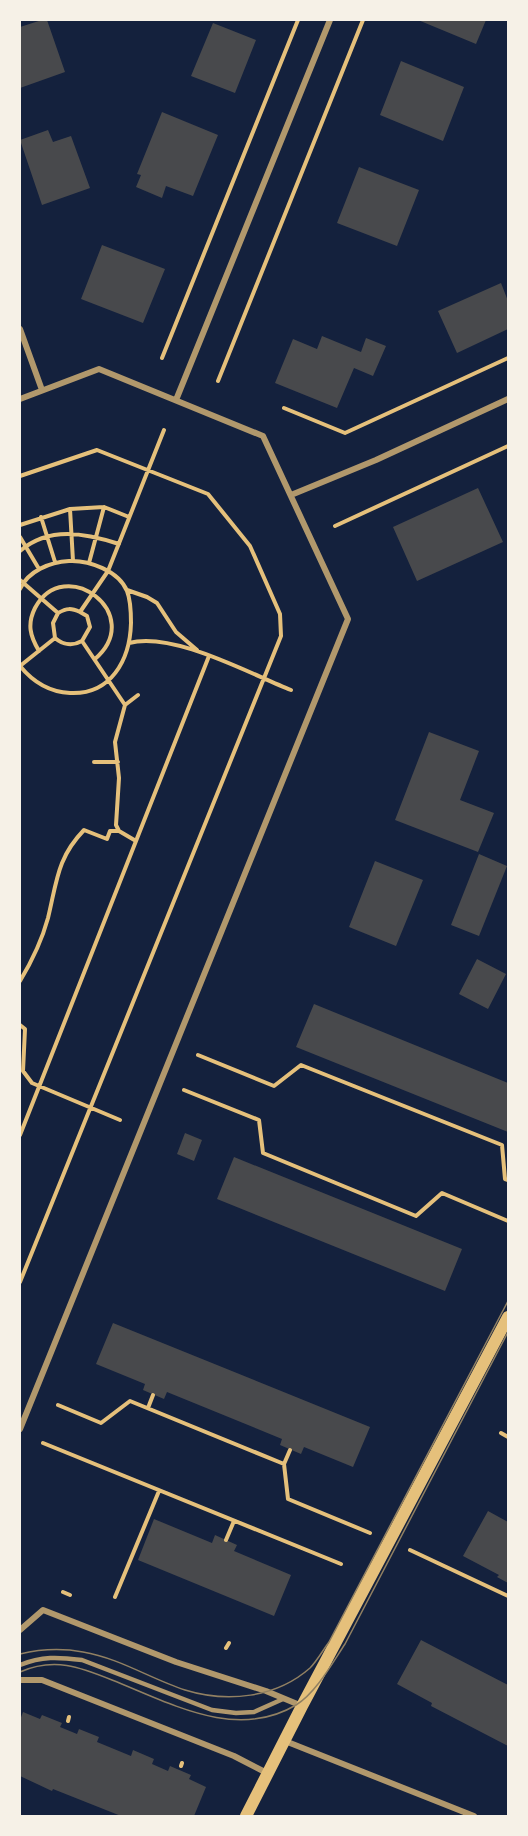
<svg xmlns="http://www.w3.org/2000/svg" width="528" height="1836" font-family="'Work Sans',sans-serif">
	<rect width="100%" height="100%" fill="#14213d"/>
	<path fill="#48494c" d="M42,20H47L65,72L20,88V27Z
		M418,20H486L476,44Z
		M213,23L256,40L235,93L191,76Z
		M401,61L464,87L443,141L380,115Z
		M162,112L218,135L193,196L166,186L162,198L136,187L141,175L137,174Z
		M48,130L53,142L71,136L90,188L42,205L20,140Z
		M359,167L419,190L397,246L337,223Z
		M102,245L165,269L143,323L81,299Z
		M501,283L508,301V329L457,353L438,311Z
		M322,336L361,352L366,338L386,346L373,376L354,368L337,408L275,383L293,339L317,349Z
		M478,488L503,542L417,581L393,527Z
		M429,732L479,751L460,800L494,813L478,852L395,820Z
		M479,854L507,866L479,936L451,925Z
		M375,861L423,880L396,946L349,927Z
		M477,959L506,974L488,1009L459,994Z
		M314,1004L508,1083V1132L296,1047Z
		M185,1133L202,1140L194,1161L177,1154Z
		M234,1157L462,1249L445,1291L217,1199Z
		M113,1323L370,1427L353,1467L304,1447L301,1454L280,1445L282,1439L167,1392L164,1399L143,1390L145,1384L96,1364Z
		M488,1511L508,1522V1583L497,1577L499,1575L463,1556Z
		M154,1519L212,1543L215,1535L237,1545L234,1551L291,1575L274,1616L138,1560Z
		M421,1640L508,1685V1746L431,1706L432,1703L397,1684Z
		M23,1712L40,1719L42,1715L62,1723L60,1727L77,1734L79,1729L99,1737L97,1742L131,1756L133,1750L154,1759L152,1764L168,1771L170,1766L191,1775L189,1779L206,1787L194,1816H121L53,1789L52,1791L20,1776V1720Z"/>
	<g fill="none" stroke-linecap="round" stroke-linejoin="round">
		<path stroke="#e5c07b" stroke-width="4" d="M162,358L298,20
			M218,381L363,20
			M284,408L345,433L508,358
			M20,476L97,450L208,494L250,546L280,614L281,636L20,1282
			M70,509L73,561
			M41,517L55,562
			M20,525L70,509L104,507L129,517
			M335,526L508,446
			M20,537L39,569
			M20,551C49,526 85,533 119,544
			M89,563L104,507
			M20,580L58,613C67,608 71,608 80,612L108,571L164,430
			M20,589C28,571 50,562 69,561C89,560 119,571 127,591C131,601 131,613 131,623C130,660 111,695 70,693C49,692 33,682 20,666
			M127,590L147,597L157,603L176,632L197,650
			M55,638C63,645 73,646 82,641
			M129,643C173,631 250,674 291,690
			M39,651C30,636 27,624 35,608C64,553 147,614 95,659
			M20,666L55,638L53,623L58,613
			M125,705L138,695
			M94,762H118
			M119,831L136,841
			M20,981C32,961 42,940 48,918C57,881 57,858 84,830L107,839L110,831H119L116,825L119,778L115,742L125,705L82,641L90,627L87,616L80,612
			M20,1025L25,1029L23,1071L32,1083L120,1120
			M198,1055L274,1086L301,1065L502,1145L505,1179L508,1180
			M184,1090L259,1120L263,1153L416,1216L442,1193L508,1221
			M20,1135L209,656
			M58,1405L101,1423L130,1401L284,1464L288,1499L370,1533
			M148,1408L153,1395
			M501,1433L508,1437
			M43,1443L341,1564
			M284,1464L290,1450
			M226,1540L234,1521
			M410,1550L508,1596
			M63,1592L70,1595
			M115,1597L159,1491
			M226,1648L229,1643
			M68,1721L69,1717
			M181,1766L182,1763"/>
		<path stroke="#b1986c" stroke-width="4.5" d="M20,1665C42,1656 58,1657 82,1660L212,1710L236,1713L254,1712L283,1699"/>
		<path stroke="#b1986c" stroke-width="6" d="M20,329L42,390
			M20,399L99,369L263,436L348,619L20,1429
			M176,400L330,20
			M291,495L376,460L508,399
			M20,1630L43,1610L176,1662L266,1691L302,1706
			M20,1680H42L234,1756L267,1773
			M285,1741L474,1816"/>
		<path stroke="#e5c07b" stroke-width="12" d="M246,1816L302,1706L508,1317"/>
		<path stroke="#918062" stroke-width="1.5" d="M20,1654C41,1649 61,1648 83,1652C119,1658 151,1679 185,1690C227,1703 276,1698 310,1668C317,1661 323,1650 329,1642L508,1301
			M20,1672C54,1657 80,1667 112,1680C170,1703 236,1741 296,1705C316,1693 333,1662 345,1644L508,1332"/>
	</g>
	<rect width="528" height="1836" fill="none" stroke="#f6f1e7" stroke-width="42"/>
</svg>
